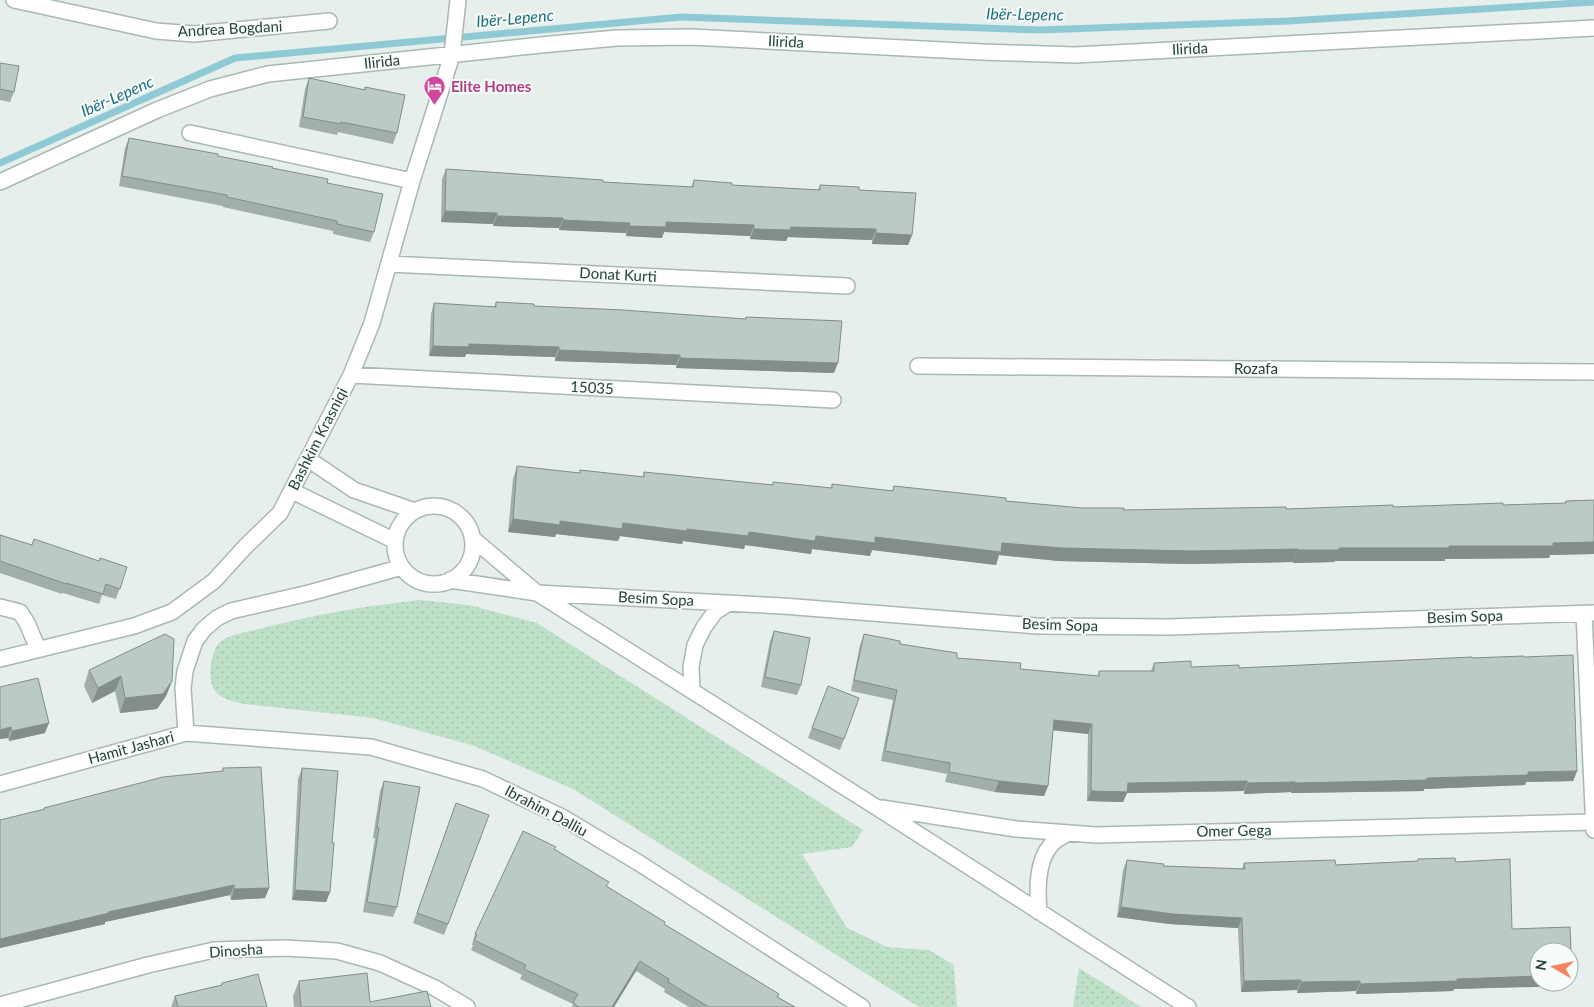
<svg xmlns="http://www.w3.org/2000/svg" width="1594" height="1007" font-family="Lato,sans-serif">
	<defs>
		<pattern id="park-dots" width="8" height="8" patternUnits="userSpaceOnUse" patternTransform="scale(1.25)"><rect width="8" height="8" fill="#bfe0c8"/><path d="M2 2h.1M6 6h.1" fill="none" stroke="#a4c1ad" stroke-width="1.8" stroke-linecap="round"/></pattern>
	</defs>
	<rect width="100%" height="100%" fill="#e6efeb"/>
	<path fill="url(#park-dots)" d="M420,600L469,605L537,623L863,830L852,847L802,854L847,928L887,947L929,950L954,965L957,1007H919L573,789L472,745L373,718L244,704C218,698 208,693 211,664C212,658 215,647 219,643C229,634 246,632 259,629C312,615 365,606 420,600Z
		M1079,968L1141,1007H1073Z"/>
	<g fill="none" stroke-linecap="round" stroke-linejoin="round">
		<path stroke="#8ec9d4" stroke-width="7" d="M0,163L235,58L681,17L1040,30L1288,21L1594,2"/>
		<defs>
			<path id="minor" d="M14,0L156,31L194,34L329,21
				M190,133L412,181
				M0,182L157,110L210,89L268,74L551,44L617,38L691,37L982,52L1075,55L1594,28
				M389,264L847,286
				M918,366L1594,372
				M351,375L833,400
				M308,459L354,490L415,511
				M292,491L395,541
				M395 545a39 39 0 1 1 78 0a39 39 0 1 1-78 0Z
				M472,538L537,593L876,807L1188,1007
				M450,580L537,593L783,606L1037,626L1169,627L1594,613
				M0,607L20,612L27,623L38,649
				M1584,614L1594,830
				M0,659L134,626L172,612L214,581L245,547L280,513L351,375L372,323L412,181L452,55L458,0
				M692,690L691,667L695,645L704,627L715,612L729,603
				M186,733L183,688L185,671L195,641L204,629L217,618L231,611L309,593L402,567
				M0,784L186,733L371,747L483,779L562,817L639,863L862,1007
				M882,808L1016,829L1096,835L1594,822
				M1039,912C1037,890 1036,857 1055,841C1059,838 1064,836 1068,833
				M0,1005L148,965L214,950L285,948L337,951L380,963L435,988L467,1007"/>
		</defs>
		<use href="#minor" stroke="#a8b8b2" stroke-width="18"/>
		<use href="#minor" stroke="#fff" stroke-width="15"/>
	</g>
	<path fill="#a1aea9" d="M0,63L14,92L10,102L0,100Z
		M309,78L364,90L365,87L397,133L393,144L338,132L337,135L299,127L305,89Z
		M129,138L272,168L327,183L374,232L370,242L333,234V231L223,207V206L119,186L125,148Z
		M446,169L603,182L691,187L694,180L732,185L818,190L820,185L859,190L912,235L908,245L872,244V240L788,237L786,241L750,239V236L664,232L662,238L626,236V233L559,230V228L493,226V224L441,222L442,179Z
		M496,302L534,306L745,319L746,317L834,373L676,368V365L555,361V357L466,354L465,357L429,356L431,314L434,303L494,307Z
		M517,466L579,473L580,470L643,477L644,472L772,485L773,482L831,488L832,484L892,491L894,486L1006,501L1082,508L1124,510L1286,509L1503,505L1565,503L1566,501L1594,500V554L1550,555L1549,558L1445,559V561H1335L1334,562L1293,563V562L1188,564L1059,561L999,555L996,565L872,550L870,556L812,549L811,554L745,545L744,549L683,541L682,544L620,536L618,541L556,534L555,537L508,532L513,479Z
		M0,535L32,545L99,561L127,567L116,599L102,595L99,604L63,593L62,594L0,573Z
		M774,631L801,685L797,695L761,687L770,641Z
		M864,634L957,658L1020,669L1098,676L1099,671H1151L1154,663L1191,667L1239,668L1472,658L1524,657L1577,771L1573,781L1526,782L1525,785L1424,789V791L1291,793V792L1244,794V791L1127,793L1123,802L1087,801L1088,734L1053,730L1048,786L1044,796L995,792L945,782L947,774L881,761L893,700L851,691L860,645Z
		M89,670L172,681L166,696L157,709L120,713L115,691L92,703L84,686Z
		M828,686L859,698L840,750L808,738Z
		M0,687L45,733L9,741L8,738L0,739Z
		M223,768L269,888L265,898L231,900L230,895L105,922V924L0,948V820L43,810L44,808L222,771Z
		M302,768L332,843L330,892L326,902L292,900L298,779Z
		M384,781L397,907L393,917L363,912L375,838H373L380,791Z
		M456,803L489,815L444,935L413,923Z
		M555,849L607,886L664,924L779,994L778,997L795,1007H689L664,992L665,989L636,971L614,1007H572L573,1004L520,979L522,975L471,950L473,945H472L475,934Z
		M1418,859L1456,862L1512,929L1568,986L1454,989L1453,991L1356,994V991L1297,993V990L1241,992L1238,928L1169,924L1117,917L1123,870L1127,860L1163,866L1242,869L1244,863L1336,865L1418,861Z
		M299,981L370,1002L431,1007H294L293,996Z
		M222,983L267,1007H171L175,996L221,985Z"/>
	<path fill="#838d89" d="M445,211L497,213L493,224L441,222Z
		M497,216L563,218L559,228L493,226Z
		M563,220L630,223L626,233L559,230Z
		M666,222L754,225L750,236L664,232L662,238L626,236L629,226Z
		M791,227L876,229L872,240L788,237L786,241L750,239L754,229Z
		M876,233L912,235L908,245L872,244Z
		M469,344L559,347L555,357L466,354L465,357L429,356L433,346Z
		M559,350L680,355L676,365L555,361Z
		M680,358L838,363L834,373L676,368Z
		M513,519L623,523L687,529L816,536L875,537L1002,543L1298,549L1293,562L1188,564L1059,561L999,555L996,565L872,550L870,556L812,549L811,554L745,545L744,549L683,541L682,544L620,536L618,541L556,534L555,537L508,532Z
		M1594,542V554L1550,555L1549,558L1445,559V561H1335L1334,562L1293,563L1298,550L1339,548Z
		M121,676L115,691L92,703L98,688Z
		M172,681L166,696L157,709L120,713L125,698Z
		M1054,720L1092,724L1088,734L1050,730Z
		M49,723L45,733L9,741L12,731Z
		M11,727L8,738L0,739V730Z
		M1577,771L1573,781L1526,782L1525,785L1424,789V791L1291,793L1295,783L1427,778L1528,772Z
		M999,781L1048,786L1044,796L995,792Z
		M1247,781L1244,791L1127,793L1123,802L1087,801L1091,791L1128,783Z
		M1295,782L1291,792L1244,794L1247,783Z
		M234,885L230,895L105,922V924L0,948V939L108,912Z
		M269,888L265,898L231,900L234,889Z
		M295,890L330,892L326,902L292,900Z
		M1121,907L1242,918L1238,928L1169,924L1117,917Z
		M640,961L636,971L614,1007H612Z
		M1569,975H1572L1568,986L1454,989L1453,991L1356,994L1360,984L1457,979L1539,976V982H1569Z
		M1301,980L1297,990L1241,992L1244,981Z
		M1360,981L1356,991L1297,993L1301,982Z"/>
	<path fill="#bbcac4" stroke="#838d89" d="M0,63L19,66L14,92L0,89Z
		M309,78L365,90V87L405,95L397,133L341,122V124L303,117Z
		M129,138L218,154V156L273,167L272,168L328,179L327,183L383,194L374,232L337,224V221L227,197V195L122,176Z
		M446,169L603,180V182L693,187L694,180L732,183V185L820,190V185L859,187V190L916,193L912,235L876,233V229L791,227L790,230L754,229V225L666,222V227L629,226L630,223L563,220V218L497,216V213L445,211Z
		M496,302L534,304V306L623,310L746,319V317L842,321L838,363L680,358V355L559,350V347L469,344V347L433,346L434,303L496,307Z
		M517,466L580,473V470L644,477V472L773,485V482L832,488V484L893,491L894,486L1006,498V501L1082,508H1124V510L1286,507V509L1393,505V507L1503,503V505L1566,503V501L1594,500V542L1553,543V546H1449V548H1339V550H1298V549L1192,551L1063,548L1002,543L1001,552L875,537V543L816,536L815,541L749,532L748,536L687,529L686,531L623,523L622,529L560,521V525L513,519Z
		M0,535L32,545L34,539L99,561L100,558L127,567L120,589L106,584L103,594L66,583V584L0,561Z
		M774,631L810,638L801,685L765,677Z
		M165,634L174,639L172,681L163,694L125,698L121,676L98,688L89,670Z
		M864,634L900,641V644L957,653V658L1021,663L1020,669L1099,676V671H1154V663L1191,661V667L1239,665V668L1472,657V658L1524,656V657L1573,655L1577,771L1528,772V775L1427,778V780L1295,783V782L1247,783V781L1128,783L1127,792L1091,791L1092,724L1054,720L1048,786L999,781L949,772L950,763L885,751L897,690L854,680Z
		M38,678L49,723L12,731L11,727L0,730V687Z
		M828,686L859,698L844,739L812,728Z
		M261,767L269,888L234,889V885L108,912L109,913L0,939V820L45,809L44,808L163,777L223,771V768Z
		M302,768L338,771L332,843H334L330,892L295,890Z
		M384,781L420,787L397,907L367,902L379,828H377Z
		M456,803L489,815L448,924L417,913Z
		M523,831L556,847L554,849L609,882L606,886L665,922L664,924L779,994L777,997L795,1007H709L668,982L669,979L640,961L612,1007H579L573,1003L578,994L524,969L526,965L474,940L477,935L475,934Z
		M1455,858L1456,862L1510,859L1512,929L1570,927L1572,975H1569V952H1539V976L1457,979V981L1360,984V981L1301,982V980L1244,981L1242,918L1173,914L1121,907L1127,860L1164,864L1163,866L1245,869L1244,863L1335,860L1336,865L1418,861V859Z
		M367,973L370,1002L427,991L431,1007H301L299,981Z
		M258,974L267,1007H178L175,996L222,985V983Z"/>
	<defs>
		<symbol id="hotel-pin" viewBox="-11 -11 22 30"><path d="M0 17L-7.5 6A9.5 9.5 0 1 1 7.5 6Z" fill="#d1479c" stroke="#f7fbf9"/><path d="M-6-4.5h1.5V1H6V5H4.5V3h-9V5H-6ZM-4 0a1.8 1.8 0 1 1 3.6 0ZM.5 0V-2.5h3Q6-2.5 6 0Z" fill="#fff"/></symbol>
	</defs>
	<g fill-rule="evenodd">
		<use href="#hotel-pin" x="422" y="74" width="25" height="34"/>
	</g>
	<g text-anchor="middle" stroke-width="4" stroke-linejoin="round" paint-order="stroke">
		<g font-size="15" fill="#24423a" stroke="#f7fbf9">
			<text transform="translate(230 29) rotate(-3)" y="5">Andrea Bogdani</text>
			<text transform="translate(786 42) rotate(3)" y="5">Ilirida</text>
			<text transform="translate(1190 49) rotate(-3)" y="5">Ilirida</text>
			<text transform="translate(382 62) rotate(-6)" y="5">Ilirida</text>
			<text transform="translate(618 275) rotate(3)" y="5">Donat Kurti</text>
			<text x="1256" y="374">Rozafa</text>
			<text transform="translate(592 388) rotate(3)" y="5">15035</text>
			<text transform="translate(318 439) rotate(-63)" y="5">Bashkim Krasniqi</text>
			<text transform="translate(656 599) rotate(3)" y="5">Besim Sopa</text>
			<text transform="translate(1465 617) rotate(-2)" y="5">Besim Sopa</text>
			<text transform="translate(1060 625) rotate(2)" y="5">Besim Sopa</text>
			<text transform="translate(131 748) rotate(-15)" y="5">Hamit Jashari</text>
			<text transform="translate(546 811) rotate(28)" y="5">Ibrahim Dalliu</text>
			<text transform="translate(1234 831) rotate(-1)" y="5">Omer Gega</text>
			<text transform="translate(236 951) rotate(-4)" y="5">Dinosha</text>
		</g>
		<g font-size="15" font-weight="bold" fill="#b23c85" stroke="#f7fbf9" text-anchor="start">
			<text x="451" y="92">Elite Homes</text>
		</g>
		<g font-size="16" font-style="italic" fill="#1c6f80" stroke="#f7fbf9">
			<text transform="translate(1025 14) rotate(1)" y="6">Ibër-Lepenc</text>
			<text transform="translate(515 18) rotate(-5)" y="6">Ibër-Lepenc</text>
			<text transform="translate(117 96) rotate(-24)" y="6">Ibër-Lepenc</text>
		</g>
	</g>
	<g transform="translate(1554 967) rotate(279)"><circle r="24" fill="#f7fbf9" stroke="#a3b1ad"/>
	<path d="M0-4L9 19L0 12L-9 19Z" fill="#f4845f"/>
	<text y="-8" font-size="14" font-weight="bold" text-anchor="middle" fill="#24423a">N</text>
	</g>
</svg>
